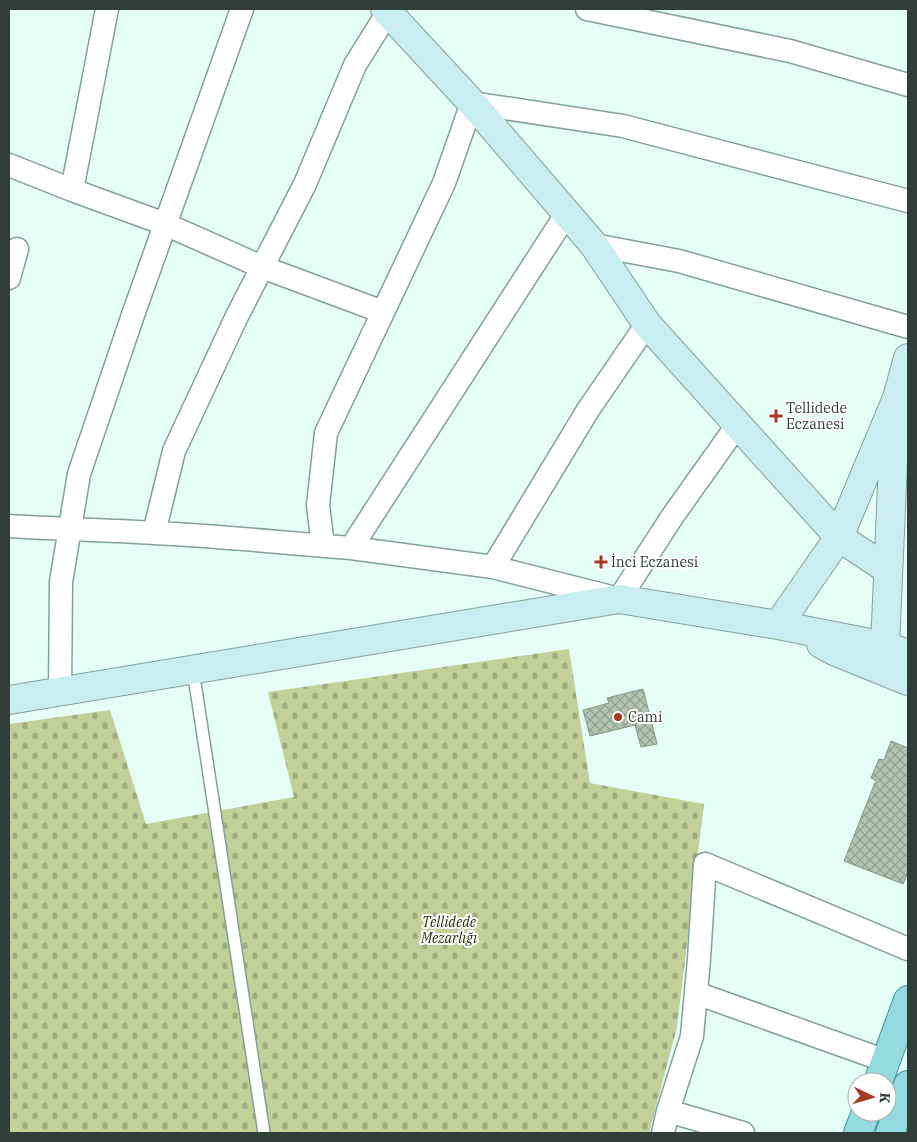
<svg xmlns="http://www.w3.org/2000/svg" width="917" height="1142" font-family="'IBM Plex Serif',serif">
	<defs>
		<pattern id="cemetery-stones" width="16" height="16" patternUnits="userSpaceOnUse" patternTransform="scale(1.25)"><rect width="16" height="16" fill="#c3d099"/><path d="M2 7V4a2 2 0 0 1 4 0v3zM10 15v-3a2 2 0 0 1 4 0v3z" fill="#9faa7e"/></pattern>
		<pattern id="building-cross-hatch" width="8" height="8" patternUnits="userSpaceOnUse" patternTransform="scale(1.25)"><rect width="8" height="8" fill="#b1c5b2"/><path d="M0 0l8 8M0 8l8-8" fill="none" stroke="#91a192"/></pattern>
	</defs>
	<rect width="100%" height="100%" fill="#e5fef6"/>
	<path fill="url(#cemetery-stones)" d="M569,649L590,783L704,804L677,1027L649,1133H9V724L110,710L146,824L294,797L268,692Z"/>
	<path fill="url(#building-cross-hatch)" stroke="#849785" d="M643,689L657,744L641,747L635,725L590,736L583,710L609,703L607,698Z
		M891,741L908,748V872L903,884L844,861L876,780L871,778L879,759L884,760Z"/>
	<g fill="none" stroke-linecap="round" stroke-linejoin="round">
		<defs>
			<path id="lane" d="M193,670L264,1133"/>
			<path id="street" d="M587,9L790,51L908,85
				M9,165L72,190L165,224L262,267L383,312
				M72,190L107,9
				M594,245L679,261L908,327
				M9,278L17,249
				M647,324L588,410L493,567L619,599L672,517L738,424
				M9,526C57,529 105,530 154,533C220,536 285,543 351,548L567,213
				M154,533L174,451L237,316L305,184L355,65L388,12L391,9
				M323,546L318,505L326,433L444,183L472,103L623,126L908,201
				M351,548L493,567
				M60,692L61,582L79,474L134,312L242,9
				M696,993L886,1061
				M668,1111L743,1133
				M663,1133L668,1111L692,1036L699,959L705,864L908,949"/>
			<path id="secondary" d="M385,9L472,103L594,245L647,324L839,537L888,570
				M778,625L839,537L897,398L908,358
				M821,644L834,651L908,681
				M883,671L885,646L895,417
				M9,700L619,599L778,625L885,646L908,654"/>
			<path id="primary" d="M878,1082L908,1000
				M858,1133L866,1112
				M890,1133L908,1085"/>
		</defs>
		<use href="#lane" stroke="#84a198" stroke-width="14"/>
		<use href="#street" stroke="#84a198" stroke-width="25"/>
		<use href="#secondary" stroke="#84a198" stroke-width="30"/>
		<use href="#primary" stroke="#439499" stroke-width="30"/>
		<use href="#lane" stroke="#fff" stroke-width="11"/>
		<use href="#street" stroke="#fff" stroke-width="22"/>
		<use href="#secondary" stroke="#c9edf0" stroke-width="28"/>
		<use href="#primary" stroke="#94dbe0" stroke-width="28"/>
	</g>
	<g fill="#a33a21" stroke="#fff" stroke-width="2">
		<path d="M773.5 408.5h5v5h5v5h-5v5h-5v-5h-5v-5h5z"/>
		<path d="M598.5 554.5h5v5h5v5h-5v5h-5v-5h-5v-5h5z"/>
		<circle cx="618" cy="717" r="5"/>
	</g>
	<g text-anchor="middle" stroke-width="4" stroke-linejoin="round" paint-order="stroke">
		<g font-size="14" fill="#313d39" stroke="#fff" text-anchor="start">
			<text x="786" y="413">Tellidede<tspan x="786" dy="16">Eczanesi</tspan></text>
			<text x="611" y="567">İnci Eczanesi</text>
			<text x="628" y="722">Cami</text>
		</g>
		<g font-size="14" font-style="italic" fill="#2a3009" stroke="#fff">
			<text x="449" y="927">Tellidede<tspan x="449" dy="16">Mezarlığı</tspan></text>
		</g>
	</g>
	<rect width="917" height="1142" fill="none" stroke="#313d39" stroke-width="20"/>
	<g transform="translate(872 1097) rotate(95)"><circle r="24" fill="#ffffff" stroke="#adb1b0"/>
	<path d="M0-4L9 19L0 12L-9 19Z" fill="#a33a21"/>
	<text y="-8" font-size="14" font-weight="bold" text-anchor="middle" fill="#313d39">K</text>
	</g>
</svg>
